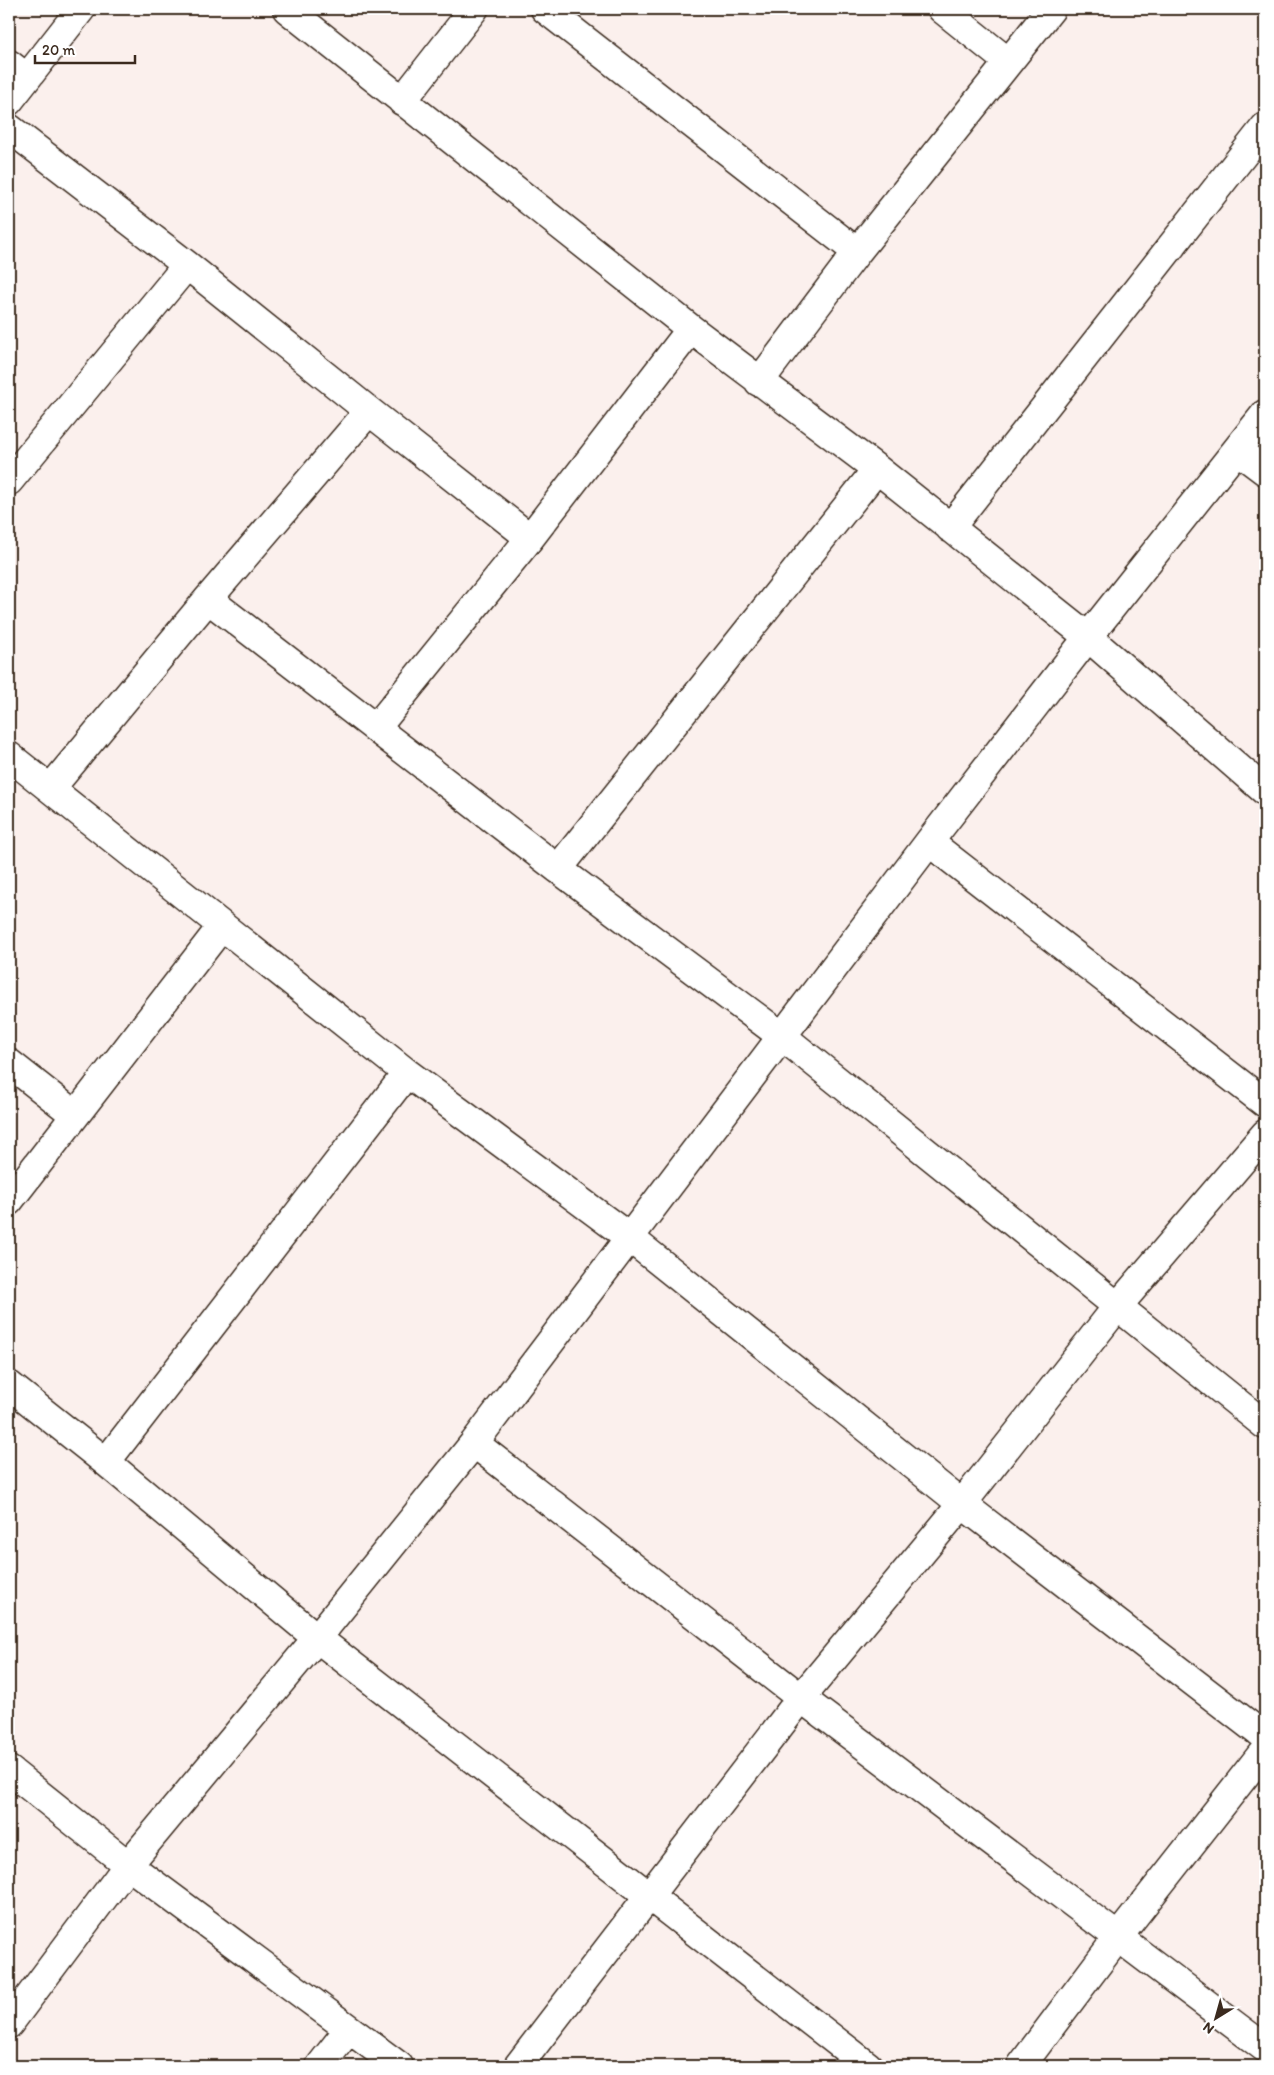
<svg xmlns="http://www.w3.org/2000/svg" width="1274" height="2075" font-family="Itim,sans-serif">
	<rect width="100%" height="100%" fill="#fbf0ed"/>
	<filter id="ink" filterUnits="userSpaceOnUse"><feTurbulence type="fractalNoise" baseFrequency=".02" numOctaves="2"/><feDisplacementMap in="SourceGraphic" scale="10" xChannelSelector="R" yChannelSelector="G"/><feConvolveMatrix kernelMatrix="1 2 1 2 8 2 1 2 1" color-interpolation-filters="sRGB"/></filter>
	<g filter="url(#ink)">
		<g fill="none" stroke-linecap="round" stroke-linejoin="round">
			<defs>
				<path id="street" d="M287,9L691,329L877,469L1088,637L1265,791
					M545,9L857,252
					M942,9L1008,62
					M9,64L27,78
					M9,101L81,9
					M402,101L474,9
					M9,128L187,265L369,411L530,538
					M759,382L857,252L1051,9
					M1237,450L1265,471
					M9,481L187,265
					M950,528L1265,127
					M208,599L558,869L783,1037L1265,1425
					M376,728L530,538L691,329
					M9,756L407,1073L630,1238L962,1504L1265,1737
					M51,788L208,599L369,411
					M929,842L1265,1103
					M558,869L877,469
					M9,1063L75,1115
					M9,1201L222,926
					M9,1385L106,1462L317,1638L868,2066
					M474,1443L801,1698L1265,2048
					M106,1462L407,1073
					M9,1770L128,1865L399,2066
					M9,2024L128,1865L317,1638L474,1443L929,842L1088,637L1265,414
					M320,2066L349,2029
					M518,2066L801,1698L962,1504L1117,1307L1265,1134
					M1021,2066L1118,1937L1265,1750"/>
			</defs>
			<use href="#street" stroke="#3b2a1e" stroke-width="31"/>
			<use href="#street" stroke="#fff" stroke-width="28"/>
		</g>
	</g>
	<rect width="1274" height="2075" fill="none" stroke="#fff" stroke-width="30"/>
	<rect x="15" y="15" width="1244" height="2045" fill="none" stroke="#3b2a1e" stroke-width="2" filter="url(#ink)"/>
	<g transform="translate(1216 2018) rotate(217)" stroke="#ffffff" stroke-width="4" paint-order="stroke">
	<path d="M0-4L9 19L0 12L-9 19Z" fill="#3b2a1e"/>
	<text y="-8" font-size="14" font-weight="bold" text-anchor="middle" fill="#3b2a1e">N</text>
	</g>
	<path d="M35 55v8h100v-8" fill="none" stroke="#3b2a1e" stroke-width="2.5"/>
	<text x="42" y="55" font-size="15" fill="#3b2a1e" stroke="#ffffff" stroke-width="4" paint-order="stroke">20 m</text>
</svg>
